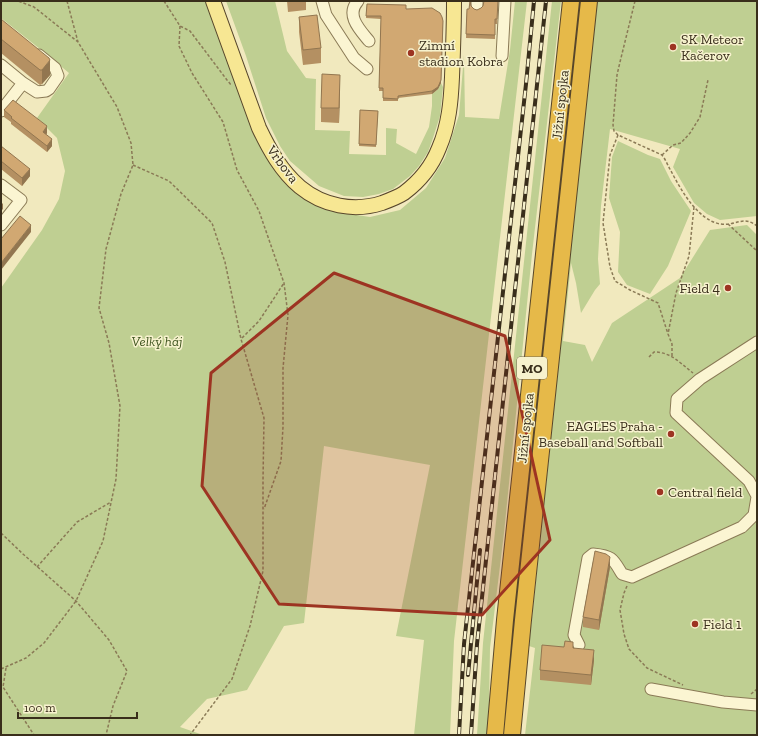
<svg xmlns="http://www.w3.org/2000/svg" width="758" height="736" font-family="'Zilla Slab',serif">
	<rect width="100%" height="100%" fill="#f1e9be"/>
	<path fill="#bfcf92" d="M1,1H206L220,42L259,145L282,180L316,205L330,211L370,217L400,210L426,188L445,158L459,115L464,55L465,117L499,119L510,50L515,1H527L454,641L450,735H414L424,640L396,636L430,465L324,446L304,623L284,626L247,690L207,699L180,727L203,735H1V288L42,230L59,199L65,171L57,138L37,118L69,73L45,53L1,18Z
		M226,1H275L287,51L306,78L316,79L315,130L350,131L349,154L386,155V128L397,129L396,143L416,154L429,127L432,106V94L438,89L441,83L443,87L440,116L433,138L428,152L419,166L410,176L393,189L379,194L363,197L344,196L319,186L290,161L280,146L266,118L246,56Z
		M552,1H561L532,254L504,533L490,648L489,709L487,735H477L483,643Z
		M578,1H582L512,652L510,653Z
		M597,1H757V216L720,220L707,214L694,203L673,167L680,149L610,129L601,206L598,259L600,284L595,290L581,313L576,283L571,263L563,341L585,345L592,362L612,323L680,278L710,230L747,225L757,235V703L755,710L757,713V735H525L535,648L529,646Z
		M618,141L648,155L660,159L671,181L691,211L668,266L650,294L627,285L618,272L620,232L609,198L612,157Z"/>
	<g fill="none" stroke-linecap="round" stroke-linejoin="round">
		<defs>
			<path id="minor" d="M322,1L326,15L354,58L367,69
				M358,1C345,15 360,30 369,41
				M477,7V1
				M502,56L505,1
				M1,65L23,83L37,92L46,91L49,89L58,76L55,68L39,55
				M1,111L23,83
				M1,185L21,200L1,225
				M757,342L700,379L677,399L676,413L749,481L757,496
				M579,645L574,635L588,558L593,554C613,556 613,559 622,574L632,577L742,527L754,515L757,497
				M651,689L723,702L757,705"/>
			<path id="major" d="M213,1L259,128C269,149 281,171 300,187C323,206 354,212 382,203C390,200 398,197 404,193C420,181 432,166 439,148C449,125 451,101 452,77C453,52 454,26 454,1"/>
			<path id="highway" d="M495,735L505,620L571,1
				M512,735L523,620L589,1"/>
		</defs>
		<use href="#minor" stroke="#8a7a56" stroke-width="13"/>
		<use href="#major" stroke="#57462b" stroke-width="16"/>
		<use href="#highway" stroke="#57462b" stroke-width="18"/>
		<path stroke="#8a7a56" stroke-width="1.5" stroke-dasharray="3 2" stroke-linecap="butt" d="M67,1L78,42
			M164,1L180,26L190,31L227,80L232,86
			M635,1L620,62L617,75L613,125L614,131L618,135L662,155C666,160 668,166 671,171C681,190 698,221 721,224C736,226 743,215 757,226
			M180,26L179,46L192,73L223,122L237,170L259,211L284,283L288,315L283,368V427L281,461L264,509
			M618,135L610,155L603,223L610,267L615,281L630,290L658,303L668,334
			M662,155L673,145L681,143L690,133L700,117L708,80
			M133,165L169,181L212,223L225,262L241,339L264,418L263,480V571L250,626L232,679L190,735
			M728,224L757,251
			M242,338L259,321L284,283
			M672,356V344L668,334L676,293L689,256L694,207
			M649,357L654,352C671,352 680,363 693,373
			M1,533L23,554L76,601L109,640L127,671L113,706L106,735
			M37,567L77,522L111,502
			M627,586L624,593L620,610L624,634L629,649L647,668L683,685
			M6,668L3,687L34,735
			M1,669L26,658L44,643L76,601L103,541L116,479L120,406L109,343L99,308L106,249L121,194L133,165L131,143L117,107L78,42L34,7L18,1
			M751,694L757,689"/>
		<use href="#minor" stroke="#fbf5d2" stroke-width="11"/>
		<use href="#major" stroke="#f7e793" stroke-width="14"/>
		<use href="#highway" stroke="#e6b949" stroke-width="16"/>
		<defs>
			<path id="rail" d="M468,675L480,550
				M459,735L464,644L526,84L534,1
				M471,735L477,644L546,1"/>
		</defs>
		<use href="#rail" stroke="#392e1b" stroke-width="4"/>
		<use href="#rail" stroke="#f7f2ce" stroke-width="2.5" stroke-dasharray="8" stroke-linecap="butt"/>
	</g>
	<path fill="#b49062" d="M287,1H306V10L288,12Z
		M498,1L497,24H495V39L466,38L467,9H469L470,3L471,6L474,9L477,10L481,8Z
		M367,4L406,9L441,83L438,89L432,94L398,98V101H383V91H379L381,19L366,18Z
		M299,17L321,48V63L303,65L299,32Z
		M1,19L50,75L42,84L40,85L1,53Z
		M340,89L339,123L321,122V108Z
		M4,110L47,133L46,135L52,146L47,152L11,124V122L4,117Z
		M360,110L378,111L376,147L359,146Z
		M1,146L30,176L22,186L1,169Z
		M610,567L599,630L583,627V617Z
		M573,648L594,660L591,685L540,680V670Z"/>
	<path fill="#927650" d="M443,21L441,83L438,89L432,94Z
		M50,60V75L42,84V70Z
		M340,75V89L339,123V108Z
		M47,126V133L43,139V132Z
		M52,139V146L47,152V146Z
		M30,169V176L22,186V178Z
		M3,203V209L1,211V205Z
		M31,225V232L1,270V263Z
		M610,557V567L599,630V620Z
		M594,650V660L591,685V675Z"/>
	<path fill="#d1a872" stroke="#927650" d="M470,1L471,6L474,9L477,10L481,8L483,6L484,1H498L497,19H495V35L466,34L467,9H469Z
		M367,4L406,5V9L432,8L440,13L442,17L443,21L441,80L438,87L432,91L398,96V99L383,98V88H379L381,16H366Z
		M317,15L321,48L303,50L299,17Z
		M1,19L49,58L50,60L42,70H40L1,39Z
		M322,74L340,75L339,108H321Z
		M13,100L47,126L43,132L52,139L47,146L11,118L12,117L4,110Z
		M360,110L378,111L376,145L359,144Z
		M1,146L30,169L22,178L1,161Z
		M20,216L31,225L1,263V239Z
		M595,551L606,554L610,557L599,620L583,617Z
		M565,641L573,642V648L594,650L591,675L540,670L542,645L564,647Z"/>
	<path fill="#9d3422" fill-opacity="0.2" stroke="#9d3422" stroke-width="3" stroke-linejoin="round" d="M334,273L505,336L550,540L482,615L279,604L202,486L211,373Z"/>
	<g fill="#9d3422" stroke="#f7f2ce" stroke-width="1.5">
		<circle cx="673" cy="47" r="4"/>
		<circle cx="411" cy="53" r="4"/>
		<circle cx="728" cy="288" r="4"/>
		<circle cx="671" cy="434" r="4"/>
		<circle cx="660" cy="492" r="4"/>
		<circle cx="695" cy="624" r="4"/>
	</g>
	<g text-anchor="middle" stroke-width="3" stroke-linejoin="round" paint-order="stroke">
		<rect fill="#f7f2ce" stroke="#726951" stroke-width="1" x="517" y="357" width="30" height="22" rx="3"/>
		<g font-size="13" font-weight="bold" fill="#392e1b">
			<text x="532" y="373">MO</text>
		</g>
		<g font-size="14" fill="#392e1b" stroke="#f7f2ce" text-anchor="start">
			<text x="681" y="44">SK Meteor<tspan x="681" dy="16">Kačerov</tspan></text>
			<text x="419" y="50">Zimní<tspan x="419" dy="16">stadion Kobra</tspan></text>
			<text x="720" y="293" text-anchor="end">Field 4</text>
			<text x="663" y="431" text-anchor="end">EAGLES Praha -<tspan x="663" dy="16">Baseball and Softball</tspan></text>
			<text x="668" y="497">Central field</text>
			<text x="703" y="629">Field 1</text>
		</g>
		<g font-size="14" fill="#392e1b" stroke="#f7f2ce">
			<text transform="translate(560 105) rotate(-84)" y="5">Jižní spojka</text>
			<text transform="translate(283 164) rotate(53)" y="5">Vrbova</text>
			<text transform="translate(525 428) rotate(-84)" y="5">Jižní spojka</text>
		</g>
		<g font-size="14" font-style="italic" fill="#415621" stroke="#f7f2ce">
			<text x="157" y="346">Velký háj</text>
		</g>
	</g>
	<rect width="758" height="736" fill="none" stroke="#392e1b" stroke-width="4"/>
	<path d="M18 712v6h119v-6" fill="none" stroke="#392e1b" stroke-width="2"/>
	<text x="24" y="712" font-size="12" fill="#392e1b" stroke="#f7f2ce" stroke-width="3" paint-order="stroke">100 m</text>
</svg>
